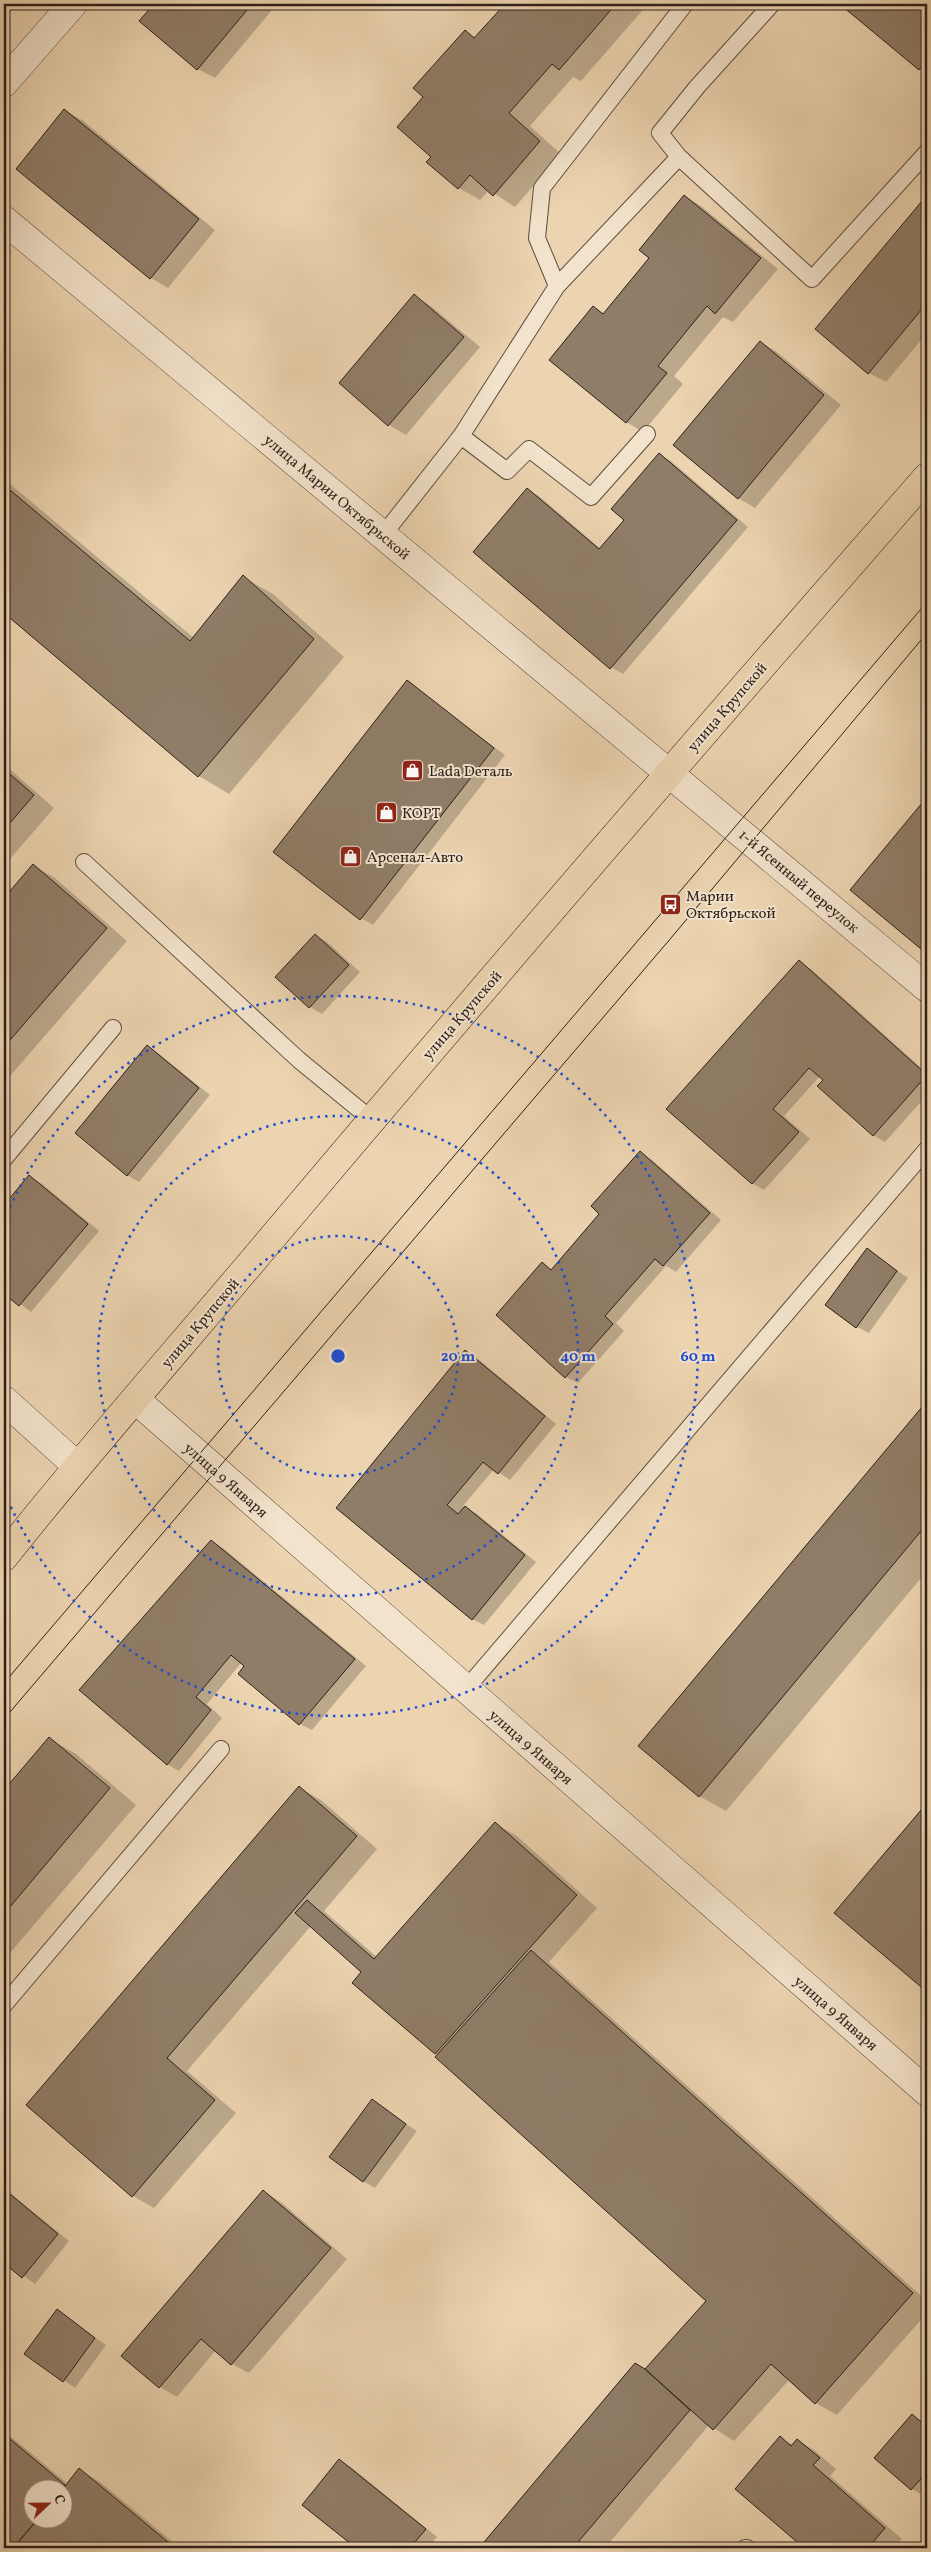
<svg xmlns="http://www.w3.org/2000/svg" width="931" height="2552" font-family="Vollkorn,serif">
	<rect width="100%" height="100%" fill="#ecd4b0"/>
	<filter id="stains"><feTurbulence type="fractalNoise" baseFrequency=".004" numOctaves="4"/><feColorMatrix values="0 0 0 0 .2 0 0 0 0 .09 0 0 0 0 .02 0 0 0 .5 -.17"/></filter>
	<radialGradient id="worn" r=".72"><stop offset=".6" stop-color="#630" stop-opacity="0"/><stop offset="1" stop-color="#630" stop-opacity=".3"/></radialGradient>
	<path fill="#0003" fill-rule="evenodd" d="M155,4H277L215,78L198,69L141,21Z
		M506,4H648L581,81L573,77L530,126L561,154L515,207L489,190L480,200L459,188L433,156L425,97L465,31L476,38Z
		M846,4H927V73L844,6Z
		M65,111L82,120L215,230L168,288L151,278Z
		M684,196L701,206L778,269L733,322L723,317L674,376L683,384L643,432L626,422L593,308L604,314L651,257Z
		M927,197V333L886,382L869,373L816,329Z
		M414,296L431,306L480,347L406,435L389,425Z
		M760,342L777,352L841,405L755,508L738,498Z
		M660,455L671,461L748,527L623,674L611,667L527,490L539,496L601,549L626,520Z
		M4,479L194,638L243,577L273,594L344,657L229,794L199,776L4,612Z
		M407,682L505,755L373,925L361,918Z
		M4,764L54,808L4,866Z
		M927,799V952L852,890Z
		M33,866L55,878L127,941L4,1083V900Z
		M315,935L327,942L360,972L322,1014L310,1007L277,977Z
		M799,962L811,969L927,1073V1095L885,1142L873,1135L820,1076L784,1116L810,1139L764,1190L752,1183Z
		M148,1047L159,1054L210,1095L139,1182L127,1175Z
		M640,1153L652,1160L721,1220L676,1272L666,1266L616,1323L624,1331L578,1383L566,1377L542,1264L552,1270L601,1214Z
		M29,1177L41,1183L99,1231L31,1312L4,1292V1207Z
		M867,1249L908,1278L869,1333L857,1327Z
		M465,1352L477,1358L556,1424L510,1480L494,1469L463,1506L477,1514L536,1562L484,1625L472,1619L337,1508Z
		M927,1403V1571L726,1811L699,1796L640,1746Z
		M211,1541L223,1548L366,1666L312,1730L300,1724L242,1662L207,1704L222,1718L179,1771L167,1764Z
		M50,1739L76,1754L136,1805L4,1960V1792Z
		M299,1788L321,1800L377,1849L324,1911L377,1957L495,1824L517,1836L597,1908L549,1962L927,2301V2313L837,2415L816,2403L790,2379L734,2441L709,2425L605,2548H480L635,2365L645,2370L707,2301L435,2053L363,1972L311,1926L187,2071L236,2113L154,2208L133,2196L28,2105Z
		M927,1805V1990L836,1913Z
		M372,2101L417,2131L375,2188L363,2181Z
		M4,2188L69,2241L35,2284L4,2262Z
		M264,2192L281,2202L347,2259L249,2373L232,2364L216,2350L177,2397L160,2387Z
		M57,2311L106,2345L75,2388L26,2353Z
		M912,2415L927,2425V2492L924,2496L912,2489L875,2458Z
		M4,2431L68,2484L79,2470L100,2482L180,2548H4ZM32,2490H62V2520H32Z
		M780,2438L793,2445L797,2440L814,2450L836,2469L830,2476L902,2539L893,2548H806L737,2489Z
		M339,2460L351,2467L437,2537L427,2548H358L304,2504Z"/>
	<path fill="#907d68" stroke="#2c1f1a" d="M154,4H252L197,70L139,21Z
		M505,4H616L559,70L552,64L509,113L540,141L493,196L470,175L458,189L426,162L431,157L397,127L423,97L413,88L465,30L474,38Z
		M844,4H927V60L919,70L842,6Z
		M64,109L199,219L150,279L16,169Z
		M684,195L761,258L715,314L707,306L658,366L667,373L626,423L549,360L593,306L603,314L649,258L639,250Z
		M927,195V303L868,374L815,329Z
		M414,294L464,337L388,426L339,383Z
		M760,341L824,395L738,499L673,445Z
		M659,453L737,520L610,669L473,552L527,488L599,549L624,520L611,509Z
		M4,485L190,641L243,575L314,639L198,777L4,613Z
		M407,680L494,748L360,920L273,852Z
		M4,769L34,795L4,830Z
		M927,797V954L850,890Z
		M33,864L107,928L4,1047V898Z
		M315,934L349,965L309,1008L275,977Z
		M799,960L927,1075L873,1136L817,1086L823,1080L809,1068L773,1109L799,1132L752,1184L666,1109Z
		M147,1045L199,1088L127,1176L75,1133Z
		M640,1151L710,1213L663,1266L655,1259L605,1316L613,1324L565,1378L496,1315L542,1262L551,1270L599,1214L591,1206Z
		M29,1175L88,1224L19,1306L4,1294V1205Z
		M867,1248L897,1271L856,1328L825,1305Z
		M465,1350L545,1416L498,1474L483,1462L447,1505L458,1514L465,1506L525,1555L472,1620L336,1508Z
		M927,1401V1524L699,1797L638,1746Z
		M211,1540L355,1659L299,1725L238,1674L244,1666L231,1655L196,1697L211,1710L167,1765L79,1690Z
		M49,1737L110,1788L4,1914V1790Z
		M299,1786L357,1836L167,2058L215,2100L132,2197L26,2105Z
		M927,1803V1992L834,1913Z
		M495,1822L577,1895L435,2054L352,1983L361,1972L295,1913L307,1900L374,1959Z
		M531,1950L913,2293L815,2404L771,2364L713,2430L645,2369L706,2301L435,2057Z
		M372,2099L406,2124L363,2182L329,2157Z
		M4,2189L58,2234L22,2278L4,2263Z
		M263,2190L331,2248L231,2365L201,2339L159,2388L121,2356Z
		M57,2309L95,2338L63,2382L24,2354Z
		M635,2363L645,2369L690,2410L573,2548H479Z
		M912,2414L927,2427V2472L911,2490L874,2458Z
		M4,2434L65,2485L62,2490H32V2520H37L13,2548H4Z
		M780,2436L791,2446L797,2439L820,2458L813,2465L885,2528L868,2548H804L735,2489Z
		M339,2459L426,2529L410,2548H356L302,2505Z
		M79,2468L175,2548H13L37,2520H62V2490Z"/>
	<g fill="none" stroke-linecap="round" stroke-linejoin="round">
		<defs>
			<path id="lane" d="M679,157L660,133L697,87L772,4
				M557,286L537,238L542,188L685,4
				M461,436L557,286L679,157L812,279L927,152
				M383,535L461,436L507,471L529,449L591,497L647,434
				M84,862L299,1060L372,1120
				M4,1159L113,1028
				M465,1690L927,1149
				M4,2005L221,1749
				M745,2548H747"/>
			<path id="street" d="M4,83L73,4
				M4,220L927,988
				M4,1400L76,1465
				M136,1400L927,2092"/>
			<path id="primary" d="M4,1557C87,1452 175,1353 261,1251C480,991 703,733 927,477"/>
		</defs>
		<use href="#lane" stroke="#5c4c40" stroke-width="18"/>
		<use href="#street" stroke="#5c4c40" stroke-width="29"/>
		<use href="#primary" stroke="#2c1f1a" stroke-width="29"/>
		<use href="#lane" stroke="#f3e3cc" stroke-width="16"/>
		<use href="#street" stroke="#f3e3cc" stroke-width="28"/>
		<use href="#primary" stroke="#ecd4b0" stroke-width="28"/>
		<path stroke="#2c1f1a" stroke-width="1" d="M4,1683L927,602
			M4,1719L671,938L927,633"/>
	</g>
	<g fill="none" stroke="#1d4ed8" stroke-width="2.5" stroke-dasharray="2.5 5">
		<circle cx="338" cy="1356" r="120"/>
		<circle cx="338" cy="1356" r="240"/>
		<path d="M4 1221A360 360 0 1 1 4 1491"/>
	</g>
	<defs>
		<symbol id="shop-square" viewBox="-11 -11 22 22"><rect x="-9" y="-9" width="18" height="18" rx="4" fill="#8f2418" stroke="#f3e3cc"/><path d="M-5-2.5h2.3a2.7 3.5 0 0 1 5.4 0H5L5.5 6h-11ZM-1.5-2.5h3a1.5 2.3 0 0 0-3 0Z" fill="#fff"/></symbol>
		<symbol id="bus-square" viewBox="-11 -11 22 22"><rect x="-9" y="-9" width="18" height="18" rx="4" fill="#8f2418" stroke="#f3e3cc"/><path d="M-5-6H5V4H4V6H2V4H-2V6H-4V4H-5ZM-3.5-4V0h7V-4ZM-3.5 1.2v1.5H-2V1.2ZM2 1.2v1.5H3.5V1.2Z" fill="#fff"/></symbol>
	</defs>
	<g fill-rule="evenodd">
		<use href="#shop-square" x="400" y="758" width="25" height="25"/>
		<use href="#shop-square" x="374" y="800" width="25" height="25"/>
		<use href="#shop-square" x="338" y="844" width="25" height="25"/>
		<use href="#bus-square" x="658" y="892" width="25" height="25"/>
	</g>
	<g text-anchor="middle" stroke-width="4" stroke-linejoin="round" paint-order="stroke">
		<g font-size="15" fill="#2c1f1a" stroke="#f3e3cc">
			<text transform="translate(337 497) rotate(40)" y="5">улица Марии Октябрьской</text>
			<text transform="translate(727 707) rotate(-49)" y="5">улица Крупской</text>
			<text transform="translate(799 881) rotate(40)" y="5">1-й Ясенный переулок</text>
			<text transform="translate(462 1015) rotate(-49)" y="5">улица Крупской</text>
			<text transform="translate(200 1323) rotate(-50)" y="5">улица Крупской</text>
			<text transform="translate(226 1480) rotate(41)" y="5">улица 9 Января</text>
			<text transform="translate(531 1747) rotate(41)" y="5">улица 9 Января</text>
			<text transform="translate(836 2013) rotate(41)" y="5">улица 9 Января</text>
		</g>
		<g font-size="15" fill="#2c1f1a" stroke="#f3e3cc" text-anchor="start">
			<text x="429" y="776">Lada Dеталь</text>
			<text x="402" y="818">КОРТ</text>
			<text x="367" y="862">Арсенал-Авто</text>
			<text x="686" y="901">Марии<tspan x="686" dy="17">Октябрьской</tspan></text>
		</g>
	</g>
	<circle cx="338" cy="1356" r="8" fill="#1d4ed8" stroke="#f3e3cc" stroke-width="2.5"/>
	<g font-size="15" text-anchor="middle" font-weight="bold" fill="#1d4ed8" stroke="#f3e3cc" stroke-width="4" stroke-linejoin="round" paint-order="stroke">
		<text x="458" y="1361">20 m</text>
		<text x="578" y="1361">40 m</text>
		<text x="698" y="1361">60 m</text>
	</g>
	<rect width="931" height="2552" fill="none" stroke="#ecd4b0" stroke-width="20"/>
	<rect x="5" y="5" width="921" height="2542" fill="none" stroke="#2c1f1a" stroke-width="2.5"/>
	<rect x="10" y="10" width="911" height="2532" fill="none" stroke="#2c1f1a"/>
	<g transform="translate(48 2504) rotate(68)"><circle r="24" fill="#f3e3cc" stroke="#a39585"/>
	<path d="M0-4L9 19L0 12L-9 19Z" fill="#8f2418"/>
	<text y="-8" font-size="14" font-weight="bold" text-anchor="middle" fill="#2c1f1a">С</text>
	</g>
	<rect width="100%" height="100%" filter="url(#stains)"/>
	<rect width="100%" height="100%" fill="url(#worn)"/>
</svg>
